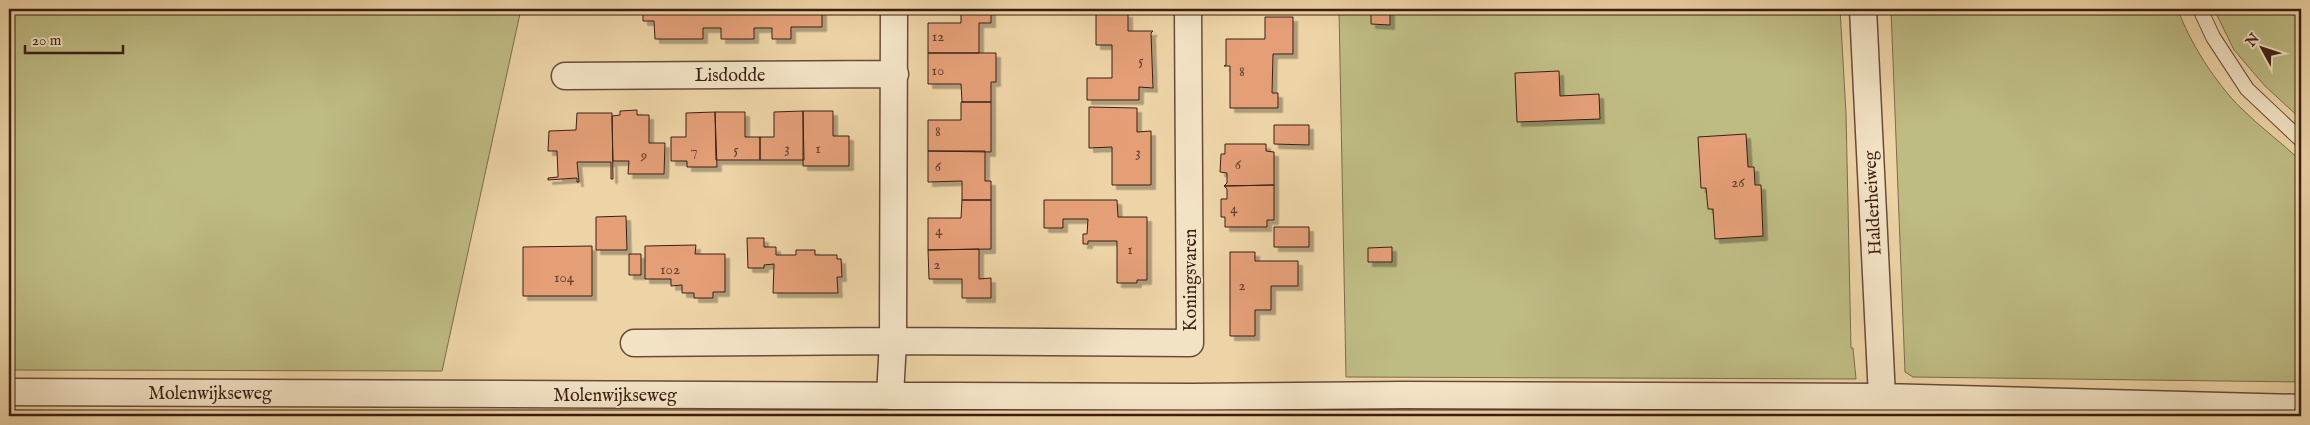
<svg xmlns="http://www.w3.org/2000/svg" width="2310" height="425" font-family="'IM FELL English',serif">
	<defs>
		<filter id="shadow"><feDropShadow dx="4.5" dy="4.5" stdDeviation="0" flood-color="#0004"/></filter>
	</defs>
	<rect width="100%" height="100%" fill="#edd4a6"/>
	<filter id="stains"><feTurbulence type="fractalNoise" baseFrequency=".004" numOctaves="4"/><feColorMatrix values="0 0 0 0 .2 0 0 0 0 .09 0 0 0 0 .02 0 0 0 .5 -.17"/></filter>
	<radialGradient id="worn" r=".72"><stop offset=".6" stop-color="#630" stop-opacity="0"/><stop offset="1" stop-color="#630" stop-opacity=".3"/></radialGradient>
	<path fill="#bebb83" stroke="#7c6c4b" d="M9,9H521L442,371L9,370Z
		M1339,9H1840L1846,113L1851,348H1853L1856,379L1346,377Z
		M1891,9H2178C2188,40 2217,85 2241,108C2260,127 2282,143 2301,161V382L1913,377L1905,372Z
		M2214,9H2301V119L2265,86L2234,50Z
		M9,410L266,413L265,416H9Z
		M366,414L712,416H365Z"/>
	<path fill="#e49f77" stroke="#3b1e13" filter="url(#shadow)" d="M643,9H822V27H791V39H772V28H754V39H721V28H703V39H655L654,21H643Z
		M961,9H991V23H979V53H928V23H961Z
		M1371,10H1390V25L1371,24Z
		M1096,13H1128V31H1153L1151,33L1153,88L1139,87V100H1087V78H1112V45H1096Z
		M1265,17H1293V54H1273L1272,93H1278V108H1230V66H1224L1226,65V39H1265Z
		M928,53H996V82H991V102H962L961,84H928Z
		M1559,71L1560,96L1599,94L1600,119L1517,122L1515,73Z
		M961,102H991V152L928,151V120H961Z
		M1089,107L1137,108V132L1151,131V185H1112V147L1089,148Z
		M637,110V115H649V143H665L664,174H628L629,161H613L612,116L620,115V111Z
		M803,111L804,160H760V137H774V112Z
		M803,111H833V136H849V166H803Z
		M715,112H745V137H760V160H716Z
		M715,112L717,167H687V161H671V137H686V113Z
		M577,113H612L613,179H611V162H577L579,182H577V178L548,180V178L558,177V175L557,151H548L549,131L576,130Z
		M1274,125H1309V145L1274,144Z
		M1746,134L1748,167H1754L1755,185H1761L1763,236L1715,239L1713,209H1708L1706,188H1701L1698,137Z
		M1225,144H1266V151L1274,152V185L1224,186L1227,183V173L1220,172L1221,154H1225Z
		M928,151H985V181H991V200H962V181L928,182Z
		M1274,185V220H1267V227H1225V217H1221V199H1227V189L1224,186Z
		M962,200H991V249L928,250V218H961Z
		M1044,200H1117L1118,217H1147V280H1137V283H1117V241H1088V244H1083V234H1087L1088,219H1063V228H1044Z
		M626,216L627,250H596V217Z
		M1274,227H1309V247H1274Z
		M747,238H764V247H776V255H796V250H815V255H837V259H841L842,277H837L838,293H773L774,264L764,265V268H748Z
		M696,245L695,254H725V292H713V298H694V293H682V285L671,286V279H645V246Z
		M592,246V296H523V247Z
		M1392,247V262H1368V248Z
		M979,249V279L991,278V298H962V279H929L928,250Z
		M1230,252H1255V261H1298V286H1271V310H1255V336H1230Z
		M629,254H641V275H629Z"/>
	<g fill="none" stroke-linecap="round" stroke-linejoin="round">
		<defs>
			<path id="service" d="M2200,9L2213,37L2247,89L2301,140"/>
			<path id="minor" d="M1863,9L1882,397
				M565,76L895,74
				M634,343L893,341L1190,343L1188,9
				M9,392L1192,397L1404,395L1882,397L2301,408
				M890,396L893,341L894,9"/>
		</defs>
		<use href="#service" stroke="#684c38" stroke-width="16"/>
		<use href="#minor" stroke="#684c38" stroke-width="29"/>
		<use href="#service" stroke="#f3e3c5" stroke-width="14"/>
		<use href="#minor" stroke="#f3e3c5" stroke-width="26"/>
	</g>
	<g text-anchor="middle" stroke-width="4" stroke-linejoin="round" paint-order="stroke">
		<g font-size="15" fill="#653e2c">
			<text x="938" y="41">12</text>
			<text x="1141" y="65">5</text>
			<text x="938" y="75">10</text>
			<text x="1242" y="76">8</text>
			<text x="938" y="136">8</text>
			<text x="787" y="153">3</text>
			<text x="818" y="153">1</text>
			<text x="736" y="154">5</text>
			<text x="694" y="155">7</text>
			<text x="1138" y="157">3</text>
			<text x="644" y="160">9</text>
			<text x="1238" y="169">6</text>
			<text x="938" y="171">6</text>
			<text x="1738" y="187">26</text>
			<text x="1234" y="213">4</text>
			<text x="939" y="235">4</text>
			<text x="1130" y="254">1</text>
			<text x="937" y="269">2</text>
			<text x="670" y="274">102</text>
			<text x="564" y="282">104</text>
			<text x="1242" y="290">2</text>
		</g>
		<g font-size="18" fill="#3b1e13" stroke="#f3e3c5">
			<text x="730" y="81">Lisdodde</text>
			<text transform="translate(1872 203) rotate(-93)" y="6">Halderheiweg</text>
			<text transform="translate(1190 280) rotate(-90)" y="6">Koningsvaren</text>
			<text x="210" y="399">Molenwijkseweg</text>
			<text x="615" y="401">Molenwijkseweg</text>
		</g>
	</g>
	<rect width="2310" height="425" fill="none" stroke="#edd4a6" stroke-width="30"/>
	<rect x="10" y="10" width="2290" height="405" fill="none" stroke="#3b1e13" stroke-width="2.5"/>
	<rect x="15" y="15" width="2280" height="395" fill="none" stroke="#3b1e13"/>
	<g transform="translate(2262 48) rotate(310)" stroke="#f3e3c5" stroke-width="4" paint-order="stroke">
	<path d="M0-4L9 19L0 12L-9 19Z" fill="#3b1e13"/>
	<text y="-8" font-size="14" font-weight="bold" text-anchor="middle" fill="#3b1e13">N</text>
	</g>
	<path d="M25 45v8h98v-8" fill="none" stroke="#3b1e13" stroke-width="2.5"/>
	<text x="32" y="45" font-size="15" fill="#3b1e13" stroke="#f3e3c5" stroke-width="4" paint-order="stroke">20 m</text>
	<rect width="100%" height="100%" filter="url(#stains)"/>
	<rect width="100%" height="100%" fill="url(#worn)"/>
</svg>
